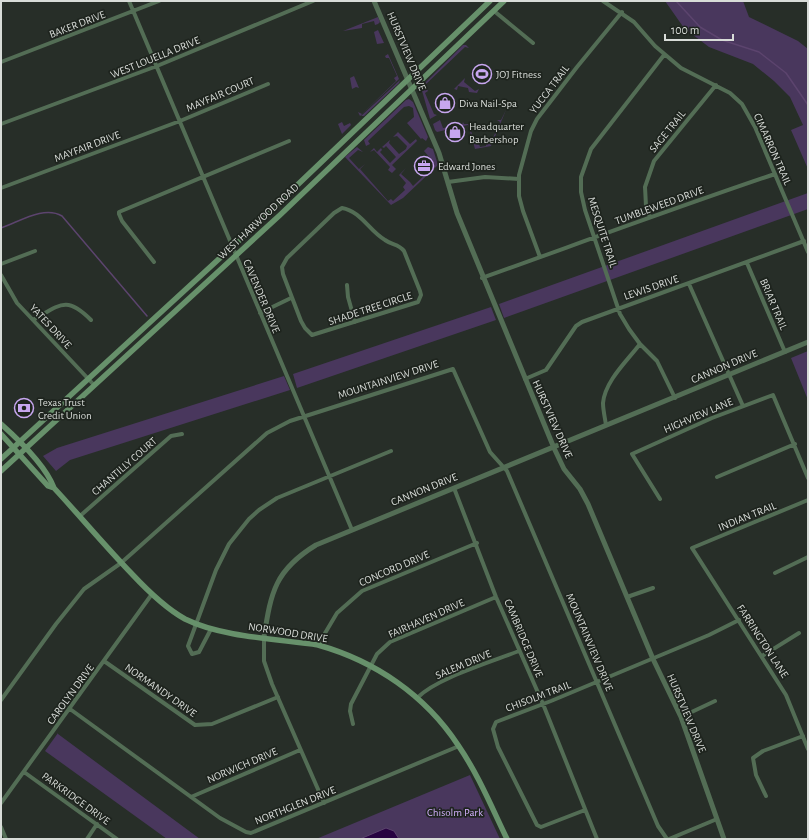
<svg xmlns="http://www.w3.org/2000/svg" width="809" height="840" font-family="'Alegreya Sans',sans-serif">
	<rect width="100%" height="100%" fill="#272e28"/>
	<path fill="#49375d" d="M665,1H743L749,17L798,41L808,49V169L791,130L803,125L790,97L774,81L753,64L709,47L684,28Z
		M378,17L380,22L378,24L375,25L374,21L362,24V28L343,31Z
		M378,30L384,43L377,44L374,32Z
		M463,45H466L469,48L465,47L425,85L428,91L425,93L434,114L437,115L430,119L421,87Z
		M388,54L399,79L360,116L358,112L362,114L396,81L394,78L397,76L389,58H386L385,56Z
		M354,76L359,88L356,87L352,89L350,78Z
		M465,78L464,82L475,91L479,89L477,93L469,92L468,88L458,86L457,90L454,89Z
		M400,80L399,83L364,116H361Z
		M526,84L506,110L491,146L475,149L468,125L437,132L435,130L433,124L440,120L443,128L462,125L463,122L464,124H469L475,144H479L480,147L486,146V141L492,140L500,122L497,120H501L506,110Z
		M409,99L413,102L428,137L426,141L422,138L421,139L407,123L414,117L413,108L409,106L404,107L371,138L368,141L370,144L366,146L364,140L406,100Z
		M342,122L344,126L350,123L351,125L342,134L338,124Z
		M398,132L410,144L416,139L417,141L392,165L396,169L392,173L388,170L390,167L374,150L370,152L374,148L377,152L381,148L382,150L380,152L390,163L396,157L386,146L384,148L382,147L390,140L389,143L399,154L406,149L407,146L397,136L393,137Z
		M357,147L363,152L358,150L349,158L359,169L365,164L360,169L388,201L391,199L393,201L405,190L403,187L406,183L399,175L406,168L401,174L410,182L413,186L428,172L426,170L429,166L425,161H428L431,159L424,151L428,147L433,149L438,165L403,198L391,205L345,157Z
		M808,193V209L504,318L499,304Z
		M491,307L496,320L297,388L293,374Z
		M808,351V400L791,358Z
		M284,376L290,390L70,460L56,471L43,456L57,448Z
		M58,733V734L200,839H167L45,751Z
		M470,775L500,839H316Z"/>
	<path fill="#270341" stroke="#5c446e" d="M386,828L394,831L399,839H360Z"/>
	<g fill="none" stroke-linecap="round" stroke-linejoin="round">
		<path stroke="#5c446e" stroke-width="1.5" d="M676,1L700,27L722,40L759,52L786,73L808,105
			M1,228C19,222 44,205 62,216L147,316"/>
		<path stroke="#536d55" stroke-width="4" d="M129,1L352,530
			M603,1L634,22L655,46L681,68L730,93L742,104L755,127L808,252
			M494,11L533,43
			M664,55L591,149L581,177V192L585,210L620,314L629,329L640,344L657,361L675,398
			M1,62L159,1
			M1,124L157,66L313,1
			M448,182L485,177L519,179
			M1,188L180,121L268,84
			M342,208C361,211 370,232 385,240C392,245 399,244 404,251L420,291L421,295L418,302L312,335L305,328L301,321L283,274L282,267L287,258L334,213Z
			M650,217L646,206L645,187L654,161L716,85
			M540,257L523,211L519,196V175L531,131L537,119L577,67L622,12
			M154,262L122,221L119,214V212L289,141
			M747,263L785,352
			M1,264L35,251
			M1,275L17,303L94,385
			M482,278C580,243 677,207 775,174
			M689,284L743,406
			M347,285L348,297L355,322
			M260,313L291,298
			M33,320C60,305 66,295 91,320
			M525,379L546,370L576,326L582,322L804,241
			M606,425C605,418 603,410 603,403C605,381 627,361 640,344
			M717,477L795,444
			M454,488L496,597L543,704L597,839
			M660,499L632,454L712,418L773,395L808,478
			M808,500L692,548L786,695L808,749
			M80,516L171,436L182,434
			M775,573L808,557
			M627,597L653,588
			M211,629L199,652L192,654L188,646L216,570L229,544L249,519L259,510L277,498L391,451
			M264,637V661L272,684L324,803
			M318,645L337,613L362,591L477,543
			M762,656L799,633
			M104,661L195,725L212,724L278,697
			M417,698C437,678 491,662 519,651
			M1,700L56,624L84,589L121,563L267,433L290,421L453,369L490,452L507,471L658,826L667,839
			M70,709L220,818L246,832L251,833L459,746
			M681,717L715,701
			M353,724L350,711L351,704L377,654L390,642L496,597
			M24,772L117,839
			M766,796L756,775L753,758L763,751L803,736
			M191,797L300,750
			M1,803L152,594
			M585,810L541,827L537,825L498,747L493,729L496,722L551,701L709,635L739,620
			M1,827L6,839
			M87,839L97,824
			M669,839L717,819"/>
		<path stroke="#536d55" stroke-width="5" d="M374,1L439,153L457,213L554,448L564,469L580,489L588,504L653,659L681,717L724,839
			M264,637C271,592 275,570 316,545L808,342"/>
		<path stroke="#67916b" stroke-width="5.5" d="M1,424C19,440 46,466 54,488C80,516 105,546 132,574C147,590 165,608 185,619C221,637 277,639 318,645C375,661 425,695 458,745C478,774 492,808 507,839
			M1,434L48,486L54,488
			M1,459L245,235L490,1
			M1,471L280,215L504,1"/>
	</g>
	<defs>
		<symbol id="stadium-ring" viewBox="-11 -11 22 22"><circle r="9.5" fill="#1e241e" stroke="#c7a6ef" stroke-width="1.5"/><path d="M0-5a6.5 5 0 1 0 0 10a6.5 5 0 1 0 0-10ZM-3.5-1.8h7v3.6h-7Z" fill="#c7a6ef"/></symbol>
		<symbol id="shop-ring" viewBox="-11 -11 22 22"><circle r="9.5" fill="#1e241e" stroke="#c7a6ef" stroke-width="1.5"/><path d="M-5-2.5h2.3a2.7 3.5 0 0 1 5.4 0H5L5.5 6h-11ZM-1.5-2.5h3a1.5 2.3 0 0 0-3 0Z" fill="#c7a6ef"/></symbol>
		<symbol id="office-ring" viewBox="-11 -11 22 22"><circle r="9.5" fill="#1e241e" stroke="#c7a6ef" stroke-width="1.5"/><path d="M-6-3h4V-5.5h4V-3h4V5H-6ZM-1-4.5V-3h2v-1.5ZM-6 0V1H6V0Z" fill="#c7a6ef"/></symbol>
		<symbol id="bank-ring" viewBox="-11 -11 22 22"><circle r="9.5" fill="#1e241e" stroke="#c7a6ef" stroke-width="1.5"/><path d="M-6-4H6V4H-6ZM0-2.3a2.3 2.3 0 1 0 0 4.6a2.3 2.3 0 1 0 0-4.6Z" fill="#c7a6ef"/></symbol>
	</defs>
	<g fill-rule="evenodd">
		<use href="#stadium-ring" x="471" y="63" width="22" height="22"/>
		<use href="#shop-ring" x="434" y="92" width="22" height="22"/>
		<use href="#shop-ring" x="444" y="121" width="22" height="22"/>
		<use href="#office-ring" x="413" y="155" width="22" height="22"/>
		<use href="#bank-ring" x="13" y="397" width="22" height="22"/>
	</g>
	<g text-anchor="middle" stroke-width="3.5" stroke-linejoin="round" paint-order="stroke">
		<g font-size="11" fill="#d8dcd8" stroke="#1e241e">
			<text transform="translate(77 24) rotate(-21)" y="4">BAKER DRIVE</text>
			<text transform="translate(407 51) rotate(67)" y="4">HURSTVIEW DRIVE</text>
			<text transform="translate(155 57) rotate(-22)" y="4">WEST LOUELLA DRIVE</text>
			<text transform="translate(549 89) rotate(-53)" y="4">YUCCA TRAIL</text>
			<text transform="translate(220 94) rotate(-23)" y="4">MAYFAIR COURT</text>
			<text transform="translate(667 131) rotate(-51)" y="4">SAGE TRAIL</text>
			<text transform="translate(87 146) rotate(-21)" y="4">MAYFAIR DRIVE</text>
			<text transform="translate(773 149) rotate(66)" y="4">CIMARRON TRAIL</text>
			<text transform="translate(659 205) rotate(-20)" y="4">TUMBLEWEED DRIVE</text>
			<text transform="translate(258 221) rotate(-43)" y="4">WEST HARWOOD ROAD</text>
			<text transform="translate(603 232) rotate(72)" y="4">MESQUITE TRAIL</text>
			<text transform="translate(651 287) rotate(-19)" y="4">LEWIS DRIVE</text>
			<text transform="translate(262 296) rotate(67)" y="4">CAVENDER DRIVE</text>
			<text transform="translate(774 304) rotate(67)" y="4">BRIAR TRAIL</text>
			<text transform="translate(370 308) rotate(-18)" y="4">SHADE TREE CIRCLE</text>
			<text transform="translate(51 326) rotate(47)" y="4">YATES DRIVE</text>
			<text transform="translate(724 366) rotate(-23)" y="4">CANNON DRIVE</text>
			<text transform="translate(388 379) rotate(-18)" y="4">MOUNTAINVIEW DRIVE</text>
			<text transform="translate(698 415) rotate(-23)" y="4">HIGHVIEW LANE</text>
			<text transform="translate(553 419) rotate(66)" y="4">HURSTVIEW DRIVE</text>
			<text transform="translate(124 466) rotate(-41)" y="4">CHANTILLY COURT</text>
			<text transform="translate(424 489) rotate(-22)" y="4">CANNON DRIVE</text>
			<text transform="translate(747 516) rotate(-22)" y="4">INDIAN TRAIL</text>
			<text transform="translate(394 568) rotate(-23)" y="4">CONCORD DRIVE</text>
			<text transform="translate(426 618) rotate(-24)" y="4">FAIRHAVEN DRIVE</text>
			<text transform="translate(288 632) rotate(9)" y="4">NORWOOD DRIVE</text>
			<text transform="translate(524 638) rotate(67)" y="4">CAMBRIDGE DRIVE</text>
			<text transform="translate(763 641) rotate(57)" y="4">FARRINGTON LANE</text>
			<text transform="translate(590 642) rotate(67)" y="4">MOUNTAINVIEW DRIVE</text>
			<text transform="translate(463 664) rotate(-23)" y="4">SALEM DRIVE</text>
			<text transform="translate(161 690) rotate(35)" y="4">NORMANDY DRIVE</text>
			<text transform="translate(70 694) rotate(-54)" y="4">CAROLYN DRIVE</text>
			<text transform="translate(538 696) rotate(-21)" y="4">CHISOLM TRAIL</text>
			<text transform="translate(687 713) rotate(67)" y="4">HURSTVIEW DRIVE</text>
			<text transform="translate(242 765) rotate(-23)" y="4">NORWICH DRIVE</text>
			<text transform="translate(76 798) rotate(36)" y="4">PARKRIDGE DRIVE</text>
			<text transform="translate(295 805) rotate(-22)" y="4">NORTHGLEN DRIVE</text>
		</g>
		<g font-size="11" fill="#d8dcd8" stroke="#1e241e" text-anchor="start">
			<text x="496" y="78">JOJ Fitness</text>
			<text x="459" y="107">Diva Nail-Spa</text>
			<text x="469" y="130">Headquarter<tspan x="469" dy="13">Barbershop</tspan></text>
			<text x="438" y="170">Edward Jones</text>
			<text x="38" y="406">Texas Trust<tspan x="38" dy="13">Credit Union</tspan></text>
		</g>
		<g font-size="11" fill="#d2b0fc" stroke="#1e241e">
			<text x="455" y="816">Chisolm Park</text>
		</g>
	</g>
	<rect width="809" height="840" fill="none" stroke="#d8dcd8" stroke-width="4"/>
	<path d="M665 34v6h68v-6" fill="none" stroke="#d8dcd8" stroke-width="2"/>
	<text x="671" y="34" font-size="12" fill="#d8dcd8" stroke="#1e241e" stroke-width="3" paint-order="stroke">100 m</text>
</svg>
